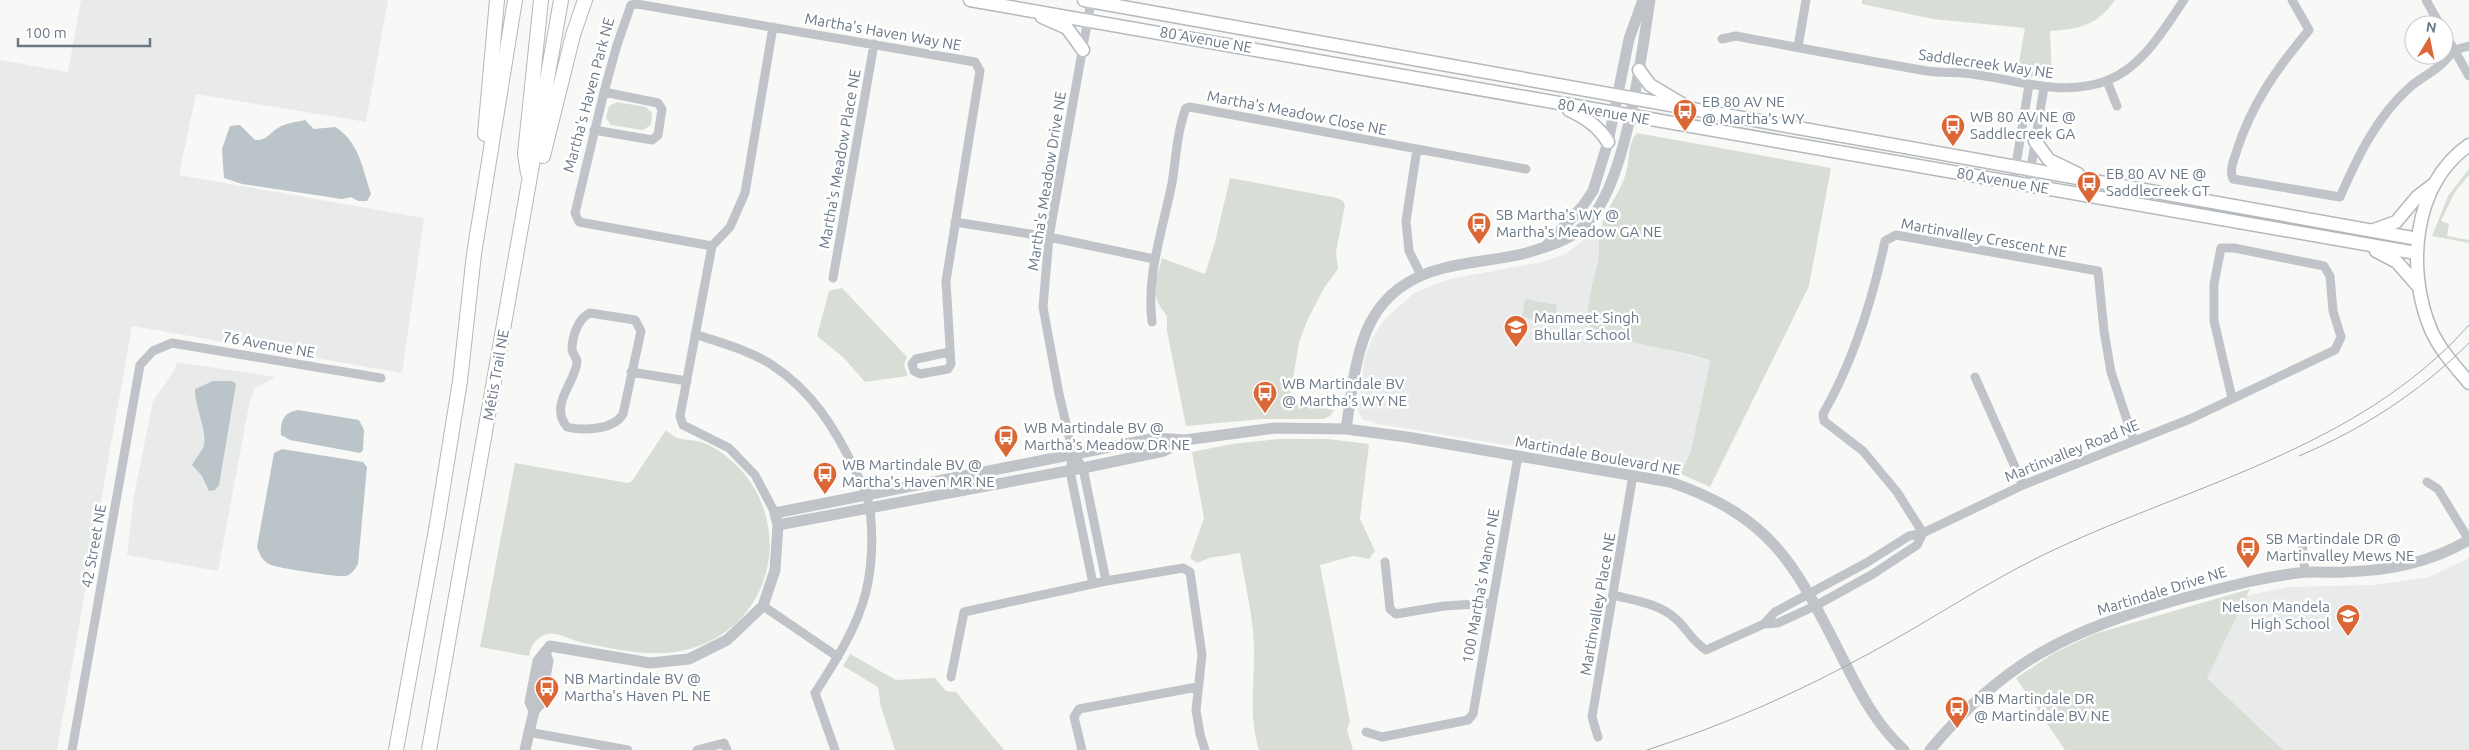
<svg xmlns="http://www.w3.org/2000/svg" width="2469" height="750" font-family="Ubuntu,sans-serif">
	<rect width="100%" height="100%" fill="#f8f9f6"/>
	<path fill="#e9ebea" d="M81,0H388L366,122L196,94L179,175L424,218L402,373L132,326L57,750H0V60L68,72Z
		M1601,227L1598,259L1588,314L1608,337L1639,342L1710,361L1691,450L1681,474L1379,424L1362,419L1357,408L1365,357L1373,337L1384,320L1414,293L1449,279L1543,262L1565,254Z
		M177,362L276,377L255,388L250,400L218,571L127,555L134,496L153,401L175,369Z
		M2469,558V750H2283L2207,678L2246,596L2287,587L2374,585L2429,577Z"/>
	<path fill="#d8ddd6" d="M1862,0H2115C2097,26 2079,29 2050,31L2052,80L2017,74L2025,28L1933,19L1862,4Z
		M617,102L646,107L652,113L651,125L643,130L611,125L606,118L609,106Z
		M1637,133L1831,168L1809,286L1710,487L1681,474L1691,450L1710,361C1689,351 1601,339 1592,330C1581,318 1596,274 1598,259C1600,249 1598,238 1601,229C1604,211 1621,192 1626,173C1630,160 1627,144 1637,133Z
		M2469,169V175L2455,192L2441,221L2449,224L2447,236L2469,240V243L2432,236L2448,196Z
		M1230,178L1337,198L1343,201L1345,205L1336,252L1338,269L1324,288L1306,323L1299,343L1289,402L1334,410L1330,416L1324,419H1262L1186,426L1167,331V316C1149,294 1155,284 1162,258L1205,274L1215,242Z
		M842,288L907,357L904,365L908,376L865,382L843,357L817,336L829,291Z
		M1525,299L1557,305L1554,323L1522,317Z
		M666,430C680,444 688,437 704,443C717,448 731,459 741,470C795,531 770,627 689,649C654,659 614,649 580,642C569,639 559,632 547,634C536,637 531,645 529,656L480,647L515,463L628,483L632,481Z
		M1280,439H1328L1369,444L1360,519L1375,551L1369,559L1353,556L1320,565L1350,721L1347,730L1353,750H1259C1248,715 1255,682 1254,646C1253,616 1245,584 1240,553L1209,558L1197,563L1190,558L1204,518L1192,452L1232,444Z
		M2250,589L2207,678L2283,750H2065L2016,678L2054,653L2094,634Z
		M850,654L896,680L935,678L946,691L956,692L1004,750H895L881,707L878,687L843,666Z"/>
	<path fill="#bac4c9" d="M305,120L314,129L335,127C359,141 363,170 371,194L367,201H358L351,197L342,199L242,184L224,178L222,149L230,126L240,125L255,140C267,141 269,133 278,128C285,123 297,122 305,120Z
		M213,381H232L236,384L219,485L215,490L209,491L202,476L192,465C195,459 200,454 203,448C209,433 194,406 195,389Z
		M298,410L359,420L364,430L363,450L360,453L290,440L281,435C280,421 284,412 298,410Z
		M282,449L363,462L367,467L358,564C354,570 351,576 344,576C336,577 278,568 271,565C263,562 260,555 257,547L274,453Z"/>
	<g fill="none" stroke-linecap="round" stroke-linejoin="round">
		<defs>
			<path id="secondary" d="M970,0L2416,253
				M1084,0L2418,239
				M1042,17L1067,28L1083,50
				M1639,70L1650,85L1682,104
				M1569,110C1586,118 1598,126 1608,142
				M2035,141L2049,160L2078,174
				M2469,145C2412,184 2406,271 2431,330C2440,350 2455,366 2469,383
				M2374,230L2396,222L2417,197L2434,184
				M2376,251L2397,262L2417,285"/>
			<path id="primary" d="M485,134L497,0
				M543,156L573,35L585,0
				M528,173L525,154L541,0
				M396,750L437,524L460,381L474,254L515,0
				M429,750L561,0"/>
		</defs>
		<use href="#secondary" stroke="#b3b8bd" stroke-width="15"/>
		<use href="#primary" stroke="#b4b8bd" stroke-width="16"/>
		<path stroke="#c0c4c8" stroke-width="9" d="M2292,0L2309,30C2278,67 2252,103 2237,150C2234,160 2229,169 2233,179L2340,197C2357,158 2377,116 2410,87C2428,72 2439,71 2454,50L2469,46
			M2426,0L2440,25
			M1091,2L1049,237L1043,307L1059,394L1073,453L1083,468L1106,581
			M773,27L745,193L730,227L712,246L680,416L683,425L729,448L755,475L775,513
			M2444,32L2469,76
			M1722,39L1736,36C1800,48 1863,60 1927,71C1942,73 1957,72 1972,74C2017,80 2062,97 2106,81C2142,68 2164,29 2184,0
			M1798,47L1806,0
			M2107,81L2117,106
			M594,130L652,140L658,135L662,109L658,103L604,92
			M1417,149L1406,221L1409,251L1421,275
			M2013,183L2029,85
			M2028,186L2044,87
			M955,222L1049,237L1154,259
			M712,246L579,222L575,213L604,92L617,45L631,5L637,4L975,62L980,71L946,281L951,364L948,369L920,374L914,371L912,364L916,359L949,352
			M833,278L874,44
			M590,313L635,320L641,331L623,414C614,430 583,431 567,427C548,404 577,381 577,361C576,357 573,354 572,350C572,337 578,318 590,313Z
			M1152,322C1146,275 1163,229 1172,183C1176,159 1177,131 1186,108L1190,107L1526,169
			M695,334C721,343 749,350 772,365C812,391 835,428 855,470C861,482 868,495 870,509C873,535 872,566 866,592C857,628 835,662 815,693L835,750
			M631,372L687,381
			M1975,377L2023,485
			M1073,453L1070,471L1093,584
			M2427,482L2438,489L2469,540
			M1923,533L1897,492L1863,451L1824,421L1823,414C1854,360 1872,302 1885,241L1896,235L2098,271L2104,331L2111,372L2134,441
			M2302,543L2305,572
			M1385,562L1390,609L1396,614L1444,606L1491,603
			M1613,595C1634,600 1660,604 1676,619C1687,629 1693,642 1706,650L1764,624L1775,612L1866,563L1909,536L1923,533L2023,485L2190,419L2335,350L2341,337L2333,311L2330,276L2324,266L2234,248H2221L2214,284V321L2232,398
			M763,606L838,657
			M1764,624L1778,623L1817,605L1873,574L1917,545L1923,533
			M951,677L964,612L1106,581L1183,568L1190,572L1202,655L1196,710L1200,734L1205,750
			M528,732L628,750
			M1366,732L1382,737L1468,720L1473,714L1518,456
			M1598,737L1592,717L1633,475
			M72,750L140,365L153,351L172,343L381,378
			M697,750L724,743L727,750
			M1082,750L1074,717L1079,709L1197,687"/>
		<path stroke="#c0c4c8" stroke-width="11" d="M1546,246L1582,207L1593,191L1608,142L1629,39L1643,0
			M1346,429C1357,357 1359,289 1444,268C1471,261 1499,260 1526,253C1550,246 1572,240 1589,221C1627,179 1641,57 1650,0
			M778,525L1083,468L1164,451L1184,440
			M534,711L530,702L538,661L550,646L650,663L689,659L727,640L763,606L775,570L778,525L775,513L1156,438L1185,440L1275,428L1346,429L1407,437L1670,482C1776,518 1797,569 1845,663C1861,695 1877,725 1904,750
			M525,750L534,711L540,704L548,661L545,653
			M1930,750C2005,660 2070,630 2180,599C2219,589 2257,578 2298,573C2313,571 2328,573 2343,572C2389,571 2429,563 2469,540"/>
		<use href="#secondary" stroke="#fff" stroke-width="12"/>
		<use href="#primary" stroke="#fff" stroke-width="14"/>
		<path stroke="#a2a8ae" stroke-width="1" d="M2299,456C2363,429 2420,392 2469,343
			M1647,750C1725,725 1799,692 1870,653C1928,622 1982,585 2041,556C2187,485 2357,451 2469,325"/>
	</g>
	<defs>
		<symbol id="bus-pin" viewBox="-11 -11 22 30"><path d="M0 17L-7.5 6A9.5 9.5 0 1 1 7.5 6Z" fill="#da6735" stroke="#fff"/><path d="M-5-6H5V4H4V6H2V4H-2V6H-4V4H-5ZM-3.5-4V0h7V-4ZM-3.5 1.2v1.5H-2V1.2ZM2 1.2v1.5H3.5V1.2Z" fill="#fff"/></symbol>
		<symbol id="school-pin" viewBox="-11 -11 22 30"><path d="M0 17L-7.5 6A9.5 9.5 0 1 1 7.5 6Z" fill="#da6735" stroke="#fff"/><path d="M0-5L7-2L0 1L-7-2ZM-4 1L0 2.5L4 1V4Q0 6-4 4Z" fill="#fff"/></symbol>
	</defs>
	<g fill-rule="evenodd">
		<use href="#bus-pin" x="1671" y="97" width="28" height="38"/>
		<use href="#bus-pin" x="1939" y="112" width="28" height="38"/>
		<use href="#bus-pin" x="2075" y="169" width="28" height="38"/>
		<use href="#bus-pin" x="1465" y="210" width="28" height="38"/>
		<use href="#school-pin" x="1502" y="313" width="28" height="38"/>
		<use href="#bus-pin" x="1251" y="379" width="28" height="38"/>
		<use href="#bus-pin" x="992" y="423" width="28" height="38"/>
		<use href="#bus-pin" x="811" y="460" width="28" height="38"/>
		<use href="#bus-pin" x="2234" y="534" width="28" height="38"/>
		<use href="#school-pin" x="2334" y="602" width="28" height="38"/>
		<use href="#bus-pin" x="533" y="674" width="28" height="38"/>
		<use href="#bus-pin" x="1943" y="694" width="28" height="38"/>
	</g>
	<g text-anchor="middle" stroke-width="5" stroke-linejoin="round" paint-order="stroke">
		<g font-size="15" fill="#697786" stroke="#fff">
			<text transform="translate(883 32) rotate(10)" y="5">Martha's Haven Way NE</text>
			<text transform="translate(1206 40) rotate(10)" y="5">80 Avenue NE</text>
			<text transform="translate(1986 64) rotate(8)" y="5">Saddlecreek Way NE</text>
			<text transform="translate(589 95) rotate(-75)" y="5">Martha's Haven Park NE</text>
			<text transform="translate(1604 112) rotate(10)" y="5">80 Avenue NE</text>
			<text transform="translate(1297 113) rotate(11)" y="5">Martha's Meadow Close NE</text>
			<text transform="translate(840 159) rotate(-80)" y="5">Martha's Meadow Place NE</text>
			<text transform="translate(1047 181) rotate(-81)" y="5">Martha's Meadow Drive NE</text>
			<text transform="translate(2003 181) rotate(10)" y="5">80 Avenue NE</text>
			<text transform="translate(1984 238) rotate(10)" y="5">Martinvalley Crescent NE</text>
			<text transform="translate(269 345) rotate(10)" y="5">76 Avenue NE</text>
			<text transform="translate(496 375) rotate(-80)" y="5">Métis Trail NE</text>
			<text transform="translate(2072 451) rotate(-22)" y="5">Martinvalley Road NE</text>
			<text transform="translate(1598 456) rotate(10)" y="5">Martindale Boulevard NE</text>
			<text transform="translate(94 546) rotate(-80)" y="5">42 Street NE</text>
			<text transform="translate(1481 586) rotate(-80)" y="5">100 Martha's Manor NE</text>
			<text transform="translate(2162 591) rotate(-17)" y="5">Martindale Drive NE</text>
			<text transform="translate(1598 604) rotate(-80)" y="5">Martinvalley Place NE</text>
		</g>
		<g font-size="15" fill="#697786" stroke="#fff" text-anchor="start">
			<text x="1702" y="107">EB 80 AV NE<tspan x="1702" dy="17">@ Martha's WY</tspan></text>
			<text x="1970" y="122">WB 80 AV NE @<tspan x="1970" dy="17">Saddlecreek GA</tspan></text>
			<text x="2106" y="179">EB 80 AV NE @<tspan x="2106" dy="17">Saddlecreek GT</tspan></text>
			<text x="1496" y="220">SB Martha's WY @<tspan x="1496" dy="17">Martha's Meadow GA NE</tspan></text>
			<text x="1534" y="323">Manmeet Singh<tspan x="1534" dy="17">Bhullar School</tspan></text>
			<text x="1282" y="389">WB Martindale BV<tspan x="1282" dy="17">@ Martha's WY NE</tspan></text>
			<text x="1024" y="433">WB Martindale BV @<tspan x="1024" dy="17">Martha's Meadow DR NE</tspan></text>
			<text x="842" y="470">WB Martindale BV @<tspan x="842" dy="17">Martha's Haven MR NE</tspan></text>
			<text x="2266" y="544">SB Martindale DR @<tspan x="2266" dy="17">Martinvalley Mews NE</tspan></text>
			<text x="2330" y="612" text-anchor="end">Nelson Mandela<tspan x="2330" dy="17">High School</tspan></text>
			<text x="564" y="684">NB Martindale BV @<tspan x="564" dy="17">Martha's Haven PL NE</tspan></text>
			<text x="1974" y="704">NB Martindale DR<tspan x="1974" dy="17">@ Martindale BV NE</tspan></text>
		</g>
	</g>
	<g transform="translate(2429 40) rotate(10)"><circle r="24" fill="#ffffff" stroke="#c3c9cf"/>
	<path d="M0-4L9 19L0 12L-9 19Z" fill="#da6735"/>
	<text y="-8" font-size="14" font-weight="bold" text-anchor="middle" fill="#697786">N</text>
	</g>
	<path d="M18 38v8h132v-8" fill="none" stroke="#697786" stroke-width="2.5"/>
	<text x="25" y="38" font-size="15" fill="#697786" stroke="#ffffff" stroke-width="4" paint-order="stroke">100 m</text>
</svg>
